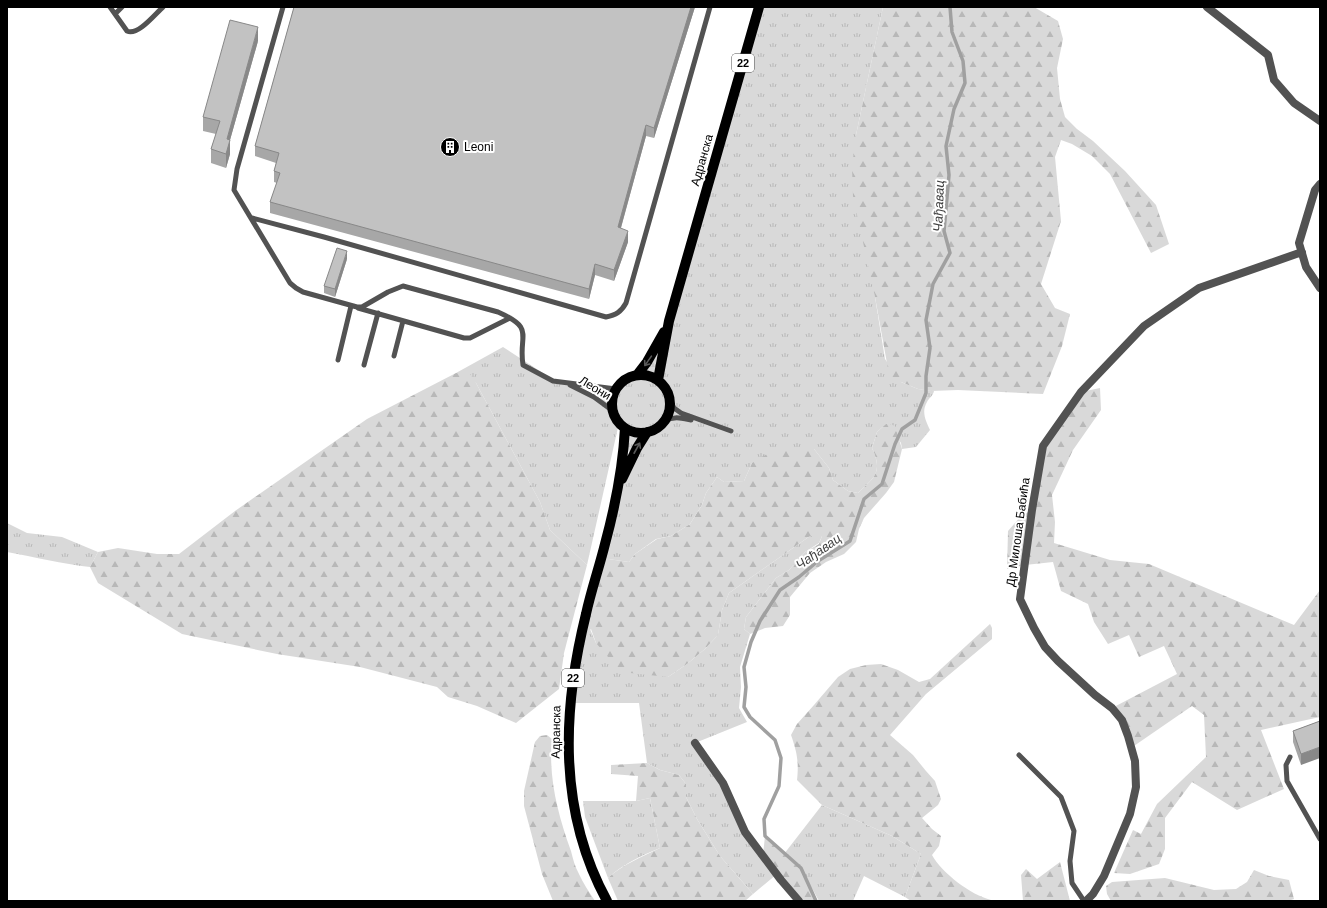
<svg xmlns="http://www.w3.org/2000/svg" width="1327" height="908" font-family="Arial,sans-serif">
	<defs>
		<pattern id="grass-tufts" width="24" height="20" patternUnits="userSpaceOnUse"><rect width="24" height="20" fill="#d9d9d9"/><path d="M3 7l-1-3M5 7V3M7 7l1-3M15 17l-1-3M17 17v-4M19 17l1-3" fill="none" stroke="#b8b8b8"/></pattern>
		<pattern id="forest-firs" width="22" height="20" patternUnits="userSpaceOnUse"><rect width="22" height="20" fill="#d9d9d9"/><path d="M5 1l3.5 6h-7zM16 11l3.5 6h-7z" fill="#b8b8b8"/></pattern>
	</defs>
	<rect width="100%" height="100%" fill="#fff"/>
	<path fill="url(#grass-tufts)" d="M760,7H883L856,135L875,297L885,359L901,382L918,389L934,391C933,396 929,398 927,402C921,412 926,421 930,430L916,447L902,449L901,443L887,423L877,432L872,448C883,472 875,477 858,493L848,491L833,480L829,468L814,449L752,463L744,481L724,482L717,477L706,493L702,505L690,524L671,536L656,539L635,554L629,562L601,558L617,490L634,453L623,450L629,430C675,444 689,381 640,375L660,341Z
		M503,347L555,381L574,387L594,397L595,387L616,389C611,402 611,411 619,423L587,565L550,530L540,502L476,383L456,373Z
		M617 404a24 24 0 1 1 48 0a24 24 0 1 1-48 0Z
		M7,523L27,533L62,537L98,552L90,567C62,564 35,557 7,552Z
		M810,536H822L819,543L805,552L789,570L776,578L746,617L744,629L750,634L740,667L741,687L739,708L747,722L695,743L723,783L745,832L777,874L753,894L720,856L697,819L686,797V784L679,775L660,770L647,763L639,703H570L580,639L590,629L596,643L668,677L687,664L705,649L718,635L722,610L729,593Z
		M650,798L660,848C641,856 623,864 608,878L585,817L583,801H636Z
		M822,805L892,836L921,854L905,897L864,876L853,901H819L801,868L784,854Z"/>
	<path fill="url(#forest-firs)" d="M883,7H1034L1058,21L1063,39L1057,68L1060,99L1065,117L1077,129L1093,141L1125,171L1156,205L1169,244L1151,253L1110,174L1092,156L1072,144L1061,140L1055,157L1061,221L1041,284L1055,308L1070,314L1062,346L1043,394L958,390L931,391L918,389L901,382L890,380L875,297L853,196L852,167L856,135Z
		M456,373L470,374L476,383L540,502L550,530L587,565L564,653L559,689L516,723L477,706L448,697L437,687L360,667L277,654L182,634L98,583L90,567L98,552L118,548L157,554H179L235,511L367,419Z
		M1100,388L1101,410L1073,450L1052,495L1055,522L1054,543L1110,560L1149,564L1294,625L1320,590V717L1261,730L1284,789L1237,810L1192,782L1165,818V849L1159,864L1130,874L1114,873L1133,830L1141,834L1157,804L1206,757L1204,715L1192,706L1131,748L1112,708L1177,674L1164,646L1139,657L1129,635L1108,644L1094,622L1088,604L1061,591L1053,562L1025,565L1007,569L1008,531L1021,516L1032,510L1043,446L1081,392Z
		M887,423L895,426L902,449L894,482L886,493L864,518L859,529L856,542L844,554L826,562L810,573L790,597V615L783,626L765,628L750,634L744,629L746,617L776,578L789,570L805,552L819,544L822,536H810L729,593L722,610L718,635L705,649L687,664L668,677L621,672L596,643L591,629L580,639L601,558L629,562L635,554L657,539L671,536L690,524L702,505L706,493L717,477L724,482L744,481L752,463L767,454L793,447L814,449L829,468L833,480L848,491L858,493C875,477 883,472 872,448L877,432Z
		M990,624L992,628V639L926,694L890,735L913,755L926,771L935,781L941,799L938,805L922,818L932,829L941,836L939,846L932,855C942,873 971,895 991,900L992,901H911L905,897L921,854L892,836L822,805L797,780C799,762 797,752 791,735L797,724L814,705L838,677L850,669L866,665L881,664L898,670L919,682L930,679Z
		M547,735L552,739C548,777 558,815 571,851C573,859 575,867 579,874C583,883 589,892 595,901H553L542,874L524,806V791L535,742L540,736Z
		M647,763L660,770L679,775L686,784V797L697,819L720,856L753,894L745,901H618L608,878C623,864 642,857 660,848L650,798L636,801L638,776L611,774V765Z
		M765,836L801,868L816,901H799L763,855Z
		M1060,862L1070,901H1023L1021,875L1026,869L1037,879Z
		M1254,870L1269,876L1289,880L1294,899L1288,901H1111L1107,894L1106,886L1112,882L1165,878L1214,890L1236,889L1247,882Z"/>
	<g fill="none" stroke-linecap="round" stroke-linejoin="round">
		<path stroke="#a0a0a0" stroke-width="3.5" d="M816,901L801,868L765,836L764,819L779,786L781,758L775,740L750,717L744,707L746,687L744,667L751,642L760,621L780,590L799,577L818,561L850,541L864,499L882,484L895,444L902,429L915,420L926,393V376L930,348L926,320L933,284L950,253L944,231L949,175L946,146L954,109L965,83L963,61L952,32L950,7"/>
		<path stroke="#525252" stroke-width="5" d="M110,7L127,31C138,36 155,14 163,7
			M283,7L237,169L234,190L290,283L296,288L303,292L357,307H362L388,292L403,286L498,312C536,329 518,334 523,365L553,381L616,389
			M115,14L122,7
			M252,218L324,237L606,317C616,315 621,312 626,303L710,7
			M358,308L464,338H470L510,318
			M394,356L403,321
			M338,360L351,306
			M364,365L378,313
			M570,385L594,397L613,411
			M670,400L674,408L681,413L731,431
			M665,421C674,416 681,418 691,420
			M1019,755L1061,797L1074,831L1070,861L1072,883L1084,901
			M1290,757L1286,765L1287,781L1320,839"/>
		<path stroke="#525252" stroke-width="8" d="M1207,7L1268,55L1274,80L1294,103L1320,121
			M1320,184L1315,190L1299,243L1306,267L1320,288
			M695,743L723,783L745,832L781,880L799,901
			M1086,901L1093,894L1104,876L1130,814L1136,787L1135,761L1128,736L1122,720L1112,708L1095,695L1058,661L1045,647L1034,628L1020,599L1032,510L1043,446L1081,392L1144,326L1199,288L1302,252"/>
		<path stroke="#000" stroke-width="10" d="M612 404a29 29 0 1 1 58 0a29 29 0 1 1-58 0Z
			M637,375L647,362L664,332
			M658,380L669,321L759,7
			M622,479L637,448L647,432
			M607,901C558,811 562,711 586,614C591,591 599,568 605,544C615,507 623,467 625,428"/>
	</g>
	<path fill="#a7a7a7" d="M294,7H695L654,138L646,136L621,228L628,242L614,281L595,275L589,299L270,213V202L277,183L274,182V171L276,163L255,156V146Z
		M258,41L230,140V154L226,168L211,163V149L216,134L203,131V117Z
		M347,259L335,297L324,293V286Z
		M1320,721L1301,765L1293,742V731Z"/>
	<path fill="#888" d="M691,7H695L654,138V128Z
		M258,27V41L230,140V154L226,168V154L227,139Z
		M646,125V136L618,238V227Z
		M628,231V242L614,281V270Z
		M347,251V259L335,297V289Z
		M595,264V275L589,299V289Z
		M1320,747V758L1301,765V754Z"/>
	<path fill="#c2c2c2" stroke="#888" d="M294,7H691L654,128L646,125L618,227L628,231L614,270L595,264L589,289L270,202L280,173L274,171L279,153L255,146Z
		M230,20L258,27L227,139L230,140L226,154L211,149L220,121L203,117Z
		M337,248L347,251L335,289L324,286Z
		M1320,721V747L1301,754L1293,731Z"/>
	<defs><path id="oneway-shaft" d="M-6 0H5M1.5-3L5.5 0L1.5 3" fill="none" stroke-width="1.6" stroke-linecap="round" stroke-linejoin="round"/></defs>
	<g stroke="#595959">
		<use href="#oneway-shaft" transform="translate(648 361) rotate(125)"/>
		<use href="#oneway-shaft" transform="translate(637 448) rotate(-61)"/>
	</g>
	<defs>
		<symbol id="building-disc" viewBox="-11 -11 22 22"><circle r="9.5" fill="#000" stroke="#fff"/><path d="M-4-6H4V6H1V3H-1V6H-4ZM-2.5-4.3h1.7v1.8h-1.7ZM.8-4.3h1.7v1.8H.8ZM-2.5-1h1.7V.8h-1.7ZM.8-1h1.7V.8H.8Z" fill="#fff"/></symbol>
	</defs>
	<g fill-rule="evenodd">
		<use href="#building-disc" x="439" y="136" width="22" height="22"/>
	</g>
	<g text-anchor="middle" stroke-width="4" stroke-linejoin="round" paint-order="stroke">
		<g fill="#fff" stroke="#4c4c4c" stroke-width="1">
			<rect x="732" y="54" width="22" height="18" rx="3"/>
			<rect x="562" y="669" width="22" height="18" rx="3"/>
		</g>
		<g font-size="11" font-weight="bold" fill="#000">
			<text x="743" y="67">22</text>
			<text x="573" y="682">22</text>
		</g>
		<g font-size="12" fill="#000" stroke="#fff" text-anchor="start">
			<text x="464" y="151">Leoni</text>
		</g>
		<g font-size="12" fill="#000" stroke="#fff">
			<text transform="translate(702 160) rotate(-74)" y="4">Адранска</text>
			<text transform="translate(595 388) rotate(31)" y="4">Леони</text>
			<text transform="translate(1018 532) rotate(-82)" y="4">Др Милоша Бабића</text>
			<text transform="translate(556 732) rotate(-89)" y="4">Адранска</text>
		</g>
		<g font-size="13" font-style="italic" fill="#414141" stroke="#fff">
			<text transform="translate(938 206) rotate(-88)" y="5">Чађавац</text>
			<text transform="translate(818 551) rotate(-35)" y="5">Чађавац</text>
		</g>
	</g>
	<rect width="1327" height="908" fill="none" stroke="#000000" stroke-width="16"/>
</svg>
